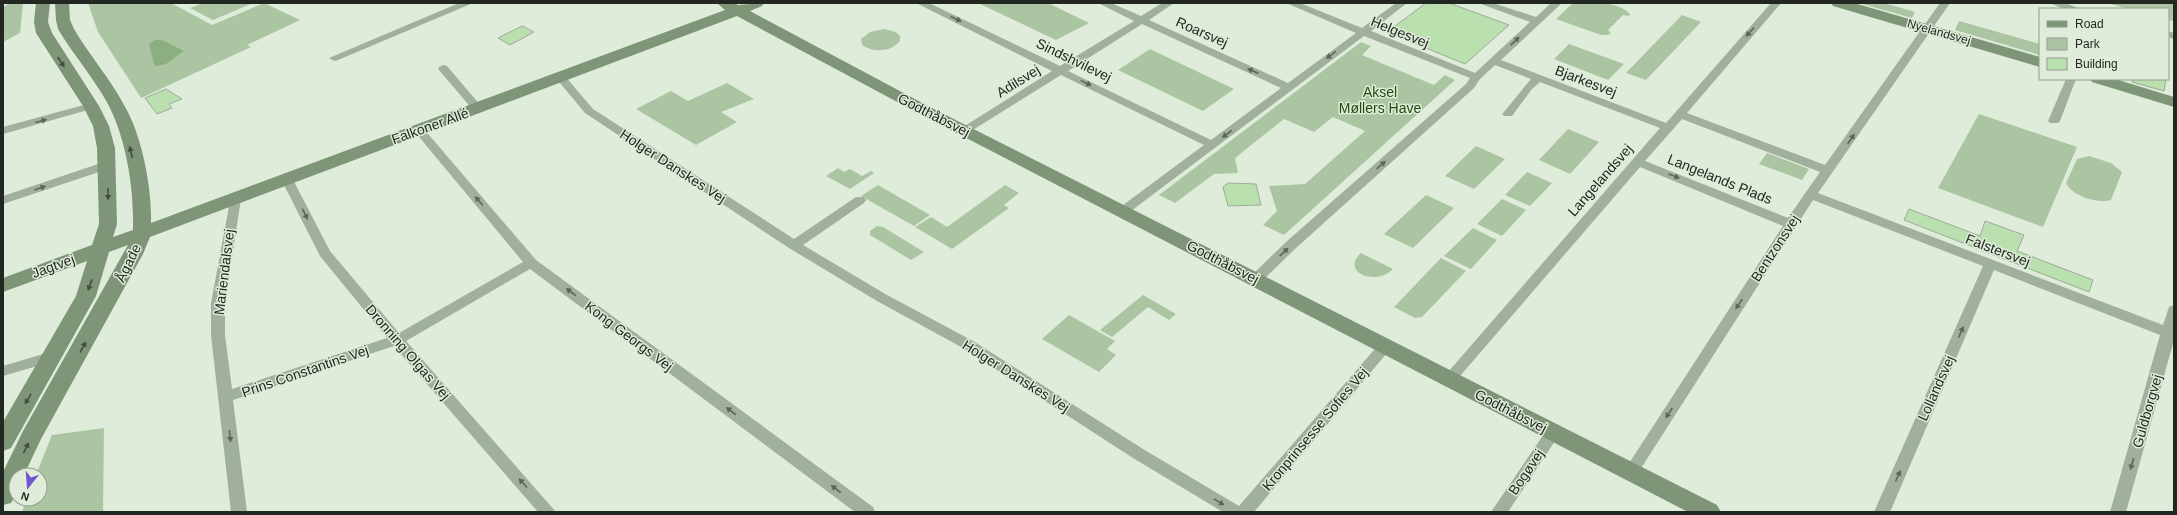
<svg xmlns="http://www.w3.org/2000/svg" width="2177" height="515" font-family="Helvetica,sans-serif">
	<rect width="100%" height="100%" fill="#deecd9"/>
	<path fill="#abc5a3" d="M10,3H23L20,33L3,42V7Z
		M88,3H171L212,25L264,3L300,20L247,45L251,47L141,98L98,32Z
		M203,3H253L213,20L190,8Z
		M978,3H1048L1089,23L1056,40Z
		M1573,3C1591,3 1617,0 1630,14L1629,16L1623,15L1608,30L1611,33L1608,35H1601L1556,19Z
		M1859,3H1884L1915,12L1912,18Z
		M2107,3H2174V21L2168,20V9H2129Z
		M1682,15L1701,22L1646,80L1626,73Z
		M1959,21L2040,44V55L1955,30Z
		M884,29L896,32L900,36V41C891,52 874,53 862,45L861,39L870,32Z
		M1361,42L1371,46L1362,55L1434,85L1445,75L1455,80L1284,235L1263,225L1277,211L1269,186L1305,184L1365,131L1333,117L1314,132L1284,119L1235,158L1238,173L1214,174L1175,203L1159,195Z
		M1569,44L1624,64L1608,80L1554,59Z
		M1150,49L1234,89L1203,111L1118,70Z
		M727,83L754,99L721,112L737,122L696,145L636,109L671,91L688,101Z
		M1979,114L2077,147L2043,227L1938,188Z
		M1568,129L1599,142L1570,174L1539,160Z
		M1476,146L1505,159L1474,189L1445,176Z
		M1767,153L1809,169L1802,180L1759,164Z
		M2089,156L2111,163L2122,172L2111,200C2098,204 2072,196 2066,183L2077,159Z
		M838,168L844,172L850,169L862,176L871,171L874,173L850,189L826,176Z
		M1527,172L1552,183L1530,206L1505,195Z
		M878,185L930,215L914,226L861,196Z
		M1005,185L1019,193L1004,205L1009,208L952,249L915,227L931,217L947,227Z
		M1426,195L1454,208L1413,248L1384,234Z
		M1502,199L1526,210L1502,236L1477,224Z
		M877,226L883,227L924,252L911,260L870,235V231Z
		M1473,228L1497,240L1471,269L1444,256Z
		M1361,253L1393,269C1375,287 1340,272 1361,253Z
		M1441,258L1466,271L1422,317L1415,318L1394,307Z
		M1143,295L1176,314L1169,320L1148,307L1112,337L1100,330Z
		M1069,315L1115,341L1107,349L1116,355L1099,372L1042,339Z
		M104,428L103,512H22L27,499H40V475H36L52,435Z"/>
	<path fill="#8baf81" d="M155,40H162L184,51L166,64L156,66L154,64L149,44Z"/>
	<path fill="#bbe0b0" stroke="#9daa99" d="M1426,3H1449L1509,25L1465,64L1387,32Z
		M522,26L534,32L510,45L498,38Z
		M2132,79H2166L2164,91L2132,82Z
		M166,89L182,99L169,104L172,108L157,114L145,98Z
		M1228,183L1256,184L1261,205L1228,206L1223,187Z
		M1909,209L1980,236L1985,221L2024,235L2017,251L2093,280L2089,292L1904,220Z"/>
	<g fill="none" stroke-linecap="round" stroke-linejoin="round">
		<path fill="#a0b09c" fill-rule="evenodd" d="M459,3H473L338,60L334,61L329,58Z
			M916,3H929L1060,66L1134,21L1098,3H1111L1141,16L1162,3H1174L1149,20L1288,83L1356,33L1286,3H1300L1362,28L1396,3H1407L1371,31L1475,73L1530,22L1478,3H1493L1536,17L1551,3H1562L1501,60L1666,123L1771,3H1781L1687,113L1825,165L1940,3H1950L1818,193L2163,325L2169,307L2174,305V340L2126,512H2110L2160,335L1994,270L1890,512H1874L1983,266L1813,200L1636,476L1631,478L1626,476L1623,472L1626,468L1783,226L1640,167L1454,383L1449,384L1444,383L1442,379L1660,128L1540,82L1532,89L1512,116H1504L1502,114L1504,112L1531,79L1495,65L1480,79L1474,88L1296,248L1261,282H1251L1249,279L1251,276L1286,242L1466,84L1470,78L1364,36L1127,214H1119L1117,211L1119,208L1204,145L1061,75L968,133H960L958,131L960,129L1052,71ZM1142,24L1281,88L1211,140L1068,71ZM1682,119L1820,172L1788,218L1645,161Z
			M2049,3H2065L2081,9H2065Z
			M2168,31L2174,33V39L2168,37Z
			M443,65L447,66L481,106L483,108L481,110H473L439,70L438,68Z
			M560,74L564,75L593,109L794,239L856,197H864L866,200L864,203L803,245L887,295L973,341L1143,449L1239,506L1380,343H1390L1392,347L1254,512H1223L1133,458L963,348L877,301L789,248L585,113L555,77Z
			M2066,79H2076L2060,121L2058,123H2050L2048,121Z
			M91,103L97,106L95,108L3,134V127Z
			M419,127L423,128L536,260L873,507L875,512H855L530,269L406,341L556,512H538L394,346L233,400L247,512H231L211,335V303L231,196L235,195L241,199L225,303V335L232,389L387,338L320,256L281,179L283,176H291L330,251L399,333L523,262L415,132L413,130L415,128Z
			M107,161L113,165L111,168L3,204V196Z
			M53,351L58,352L60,356L58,360L3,376V366Z
			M1553,426L1558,428L1561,432L1508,512H1491L1548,428Z"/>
		<path fill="#7e9577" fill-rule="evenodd" d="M36,3H50L48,22L52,33L99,106L109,126L115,148L117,224L113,237L133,230C134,190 127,142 109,106C95,79 74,56 58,29L56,20L55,3H69L70,20L74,29C89,55 110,78 124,105C142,135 152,188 151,223L725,10L717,3H735L738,5L764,3L762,6L750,11L928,106L1717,505L1721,512H1688L916,112L737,16L150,237L143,254L41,439L24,475H16V493L11,503L3,505V472L23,431L128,245L109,252L96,296L11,448L3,451V422L76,296L87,261L3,292V278L92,245L99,224L97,148L93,126L83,106L36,33L34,22Z
			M1831,3H1854L2040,57V67L1833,6Z
			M2090,79H2115L2174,97V107L2092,82Z"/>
	</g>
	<defs><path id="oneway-solid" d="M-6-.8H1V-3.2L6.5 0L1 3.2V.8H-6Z"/></defs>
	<g fill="#5b6558">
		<use href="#oneway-solid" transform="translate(956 19) rotate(25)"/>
		<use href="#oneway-solid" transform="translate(1750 32) rotate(131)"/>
		<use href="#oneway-solid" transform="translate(1515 41) rotate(-43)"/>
		<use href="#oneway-solid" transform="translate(1331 55) rotate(143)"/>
		<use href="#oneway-solid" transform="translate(1253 71) rotate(-156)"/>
		<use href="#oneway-solid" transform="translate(1086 83) rotate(26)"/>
		<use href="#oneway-solid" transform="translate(41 121) rotate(-15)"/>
		<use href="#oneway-solid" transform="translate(1227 134) rotate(143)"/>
		<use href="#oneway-solid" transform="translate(1851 139) rotate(-56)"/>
		<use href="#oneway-solid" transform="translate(1381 165) rotate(-42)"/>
		<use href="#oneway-solid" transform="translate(1674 176) rotate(22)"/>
		<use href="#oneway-solid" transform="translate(40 188) rotate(-19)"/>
		<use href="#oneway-solid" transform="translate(479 201) rotate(-130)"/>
		<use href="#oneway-solid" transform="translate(305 214) rotate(63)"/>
		<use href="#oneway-solid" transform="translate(1284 252) rotate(-44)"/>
		<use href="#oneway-solid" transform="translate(571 292) rotate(-143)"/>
		<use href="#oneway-solid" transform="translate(1739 304) rotate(123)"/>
		<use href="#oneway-solid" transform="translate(1961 332) rotate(-66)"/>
		<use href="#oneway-solid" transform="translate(731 411) rotate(-143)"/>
		<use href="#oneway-solid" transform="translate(1669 413) rotate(123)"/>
		<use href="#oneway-solid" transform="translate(230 436) rotate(84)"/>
		<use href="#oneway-solid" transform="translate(2132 464) rotate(106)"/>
		<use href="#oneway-solid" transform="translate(1898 476) rotate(-66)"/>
		<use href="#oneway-solid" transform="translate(523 483) rotate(-132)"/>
		<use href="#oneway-solid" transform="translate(836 489) rotate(-143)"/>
		<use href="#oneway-solid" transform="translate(1219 502) rotate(31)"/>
	</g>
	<g fill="#424e3f">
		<use href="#oneway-solid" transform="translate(61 62) rotate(56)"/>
		<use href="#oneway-solid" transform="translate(131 152) rotate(-103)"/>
		<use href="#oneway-solid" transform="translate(108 194) rotate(88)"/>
		<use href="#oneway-solid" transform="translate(90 285) rotate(110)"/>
		<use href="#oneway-solid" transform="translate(83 347) rotate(-61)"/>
		<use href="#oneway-solid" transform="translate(28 399) rotate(121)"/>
		<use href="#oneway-solid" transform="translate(26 448) rotate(-64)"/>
	</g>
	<g text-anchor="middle" stroke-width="3" stroke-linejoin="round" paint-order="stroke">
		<g font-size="12" fill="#222721" stroke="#deecd9">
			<text transform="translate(1939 32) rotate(16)" y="4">Nyelandsvej</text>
		</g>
		<g font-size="14" fill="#222721" stroke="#deecd9">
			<text transform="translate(1202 32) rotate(24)" y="5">Roarsvej</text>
			<text transform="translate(1400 32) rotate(22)" y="5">Helgesvej</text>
			<text transform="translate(1074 60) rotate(26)" y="5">Sindshvilevej</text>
			<text transform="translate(1018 81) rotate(-32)" y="5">Adilsvej</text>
			<text transform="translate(1586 81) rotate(21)" y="5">Bjarkesvej</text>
			<text transform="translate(934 115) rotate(27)" y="5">Godthåbsvej</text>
			<text transform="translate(430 126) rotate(-20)" y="5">Falkoner Allé</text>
			<text transform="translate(673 166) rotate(33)" y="5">Holger Danskes Vej</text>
			<text transform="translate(1720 179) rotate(22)" y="5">Langelands Plads</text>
			<text transform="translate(1600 180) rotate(-49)" y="5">Langelandsvej</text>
			<text transform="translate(1775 248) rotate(-57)" y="5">Bentzonsvej</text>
			<text transform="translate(1998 250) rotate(21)" y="5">Falstersvej</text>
			<text transform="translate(1223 262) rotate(27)" y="5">Godthåbsvej</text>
			<text transform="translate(128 263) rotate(-64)" y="5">Ågade</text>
			<text transform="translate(53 266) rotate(-20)" y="5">Jagtvej</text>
			<text transform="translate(224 272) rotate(-83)" y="5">Mariendalsvej</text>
			<text transform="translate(629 336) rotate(37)" y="5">Kong Georgs Vej</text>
			<text transform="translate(408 352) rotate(49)" y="5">Dronning Olgas Vej</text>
			<text transform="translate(305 371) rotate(-19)" y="5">Prins Constantins Vej</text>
			<text transform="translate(1016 376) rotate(32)" y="5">Holger Danskes Vej</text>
			<text transform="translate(1936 388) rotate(-66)" y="5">Lollandsvej</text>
			<text transform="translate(1511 411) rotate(27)" y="5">Godthåbsvej</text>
			<text transform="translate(2147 411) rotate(-74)" y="5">Guldborgvej</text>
			<text transform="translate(1315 429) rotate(-50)" y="5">Kronprinsesse Sofies Vej</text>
			<text transform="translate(1526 472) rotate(-56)" y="5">Bogøvej</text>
		</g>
		<g font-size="14" fill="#1d4c0a" stroke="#deecd9">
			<text x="1380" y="97">Aksel<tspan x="1380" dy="16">Møllers Have</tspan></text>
		</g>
	</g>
	<rect width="2177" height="515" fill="none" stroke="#222721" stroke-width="8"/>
	<rect x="2039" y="8" width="130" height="72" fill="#deecd9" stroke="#939d8f"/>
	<rect x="2047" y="21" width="20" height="6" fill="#7e9577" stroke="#939d8f"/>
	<text x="2075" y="28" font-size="12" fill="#222721">Road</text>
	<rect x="2047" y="38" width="20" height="12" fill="#abc5a3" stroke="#939d8f"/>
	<text x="2075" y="48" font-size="12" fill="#222721">Park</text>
	<rect x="2047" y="58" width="20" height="12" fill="#bbe0b0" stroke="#939d8f"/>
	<text x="2075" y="68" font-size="12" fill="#222721">Building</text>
	<g transform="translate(28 487) rotate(197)"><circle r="19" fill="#deecd9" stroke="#939d8f"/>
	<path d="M0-3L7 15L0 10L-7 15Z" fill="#6f55cf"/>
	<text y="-6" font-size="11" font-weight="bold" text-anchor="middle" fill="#222721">N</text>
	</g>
</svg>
